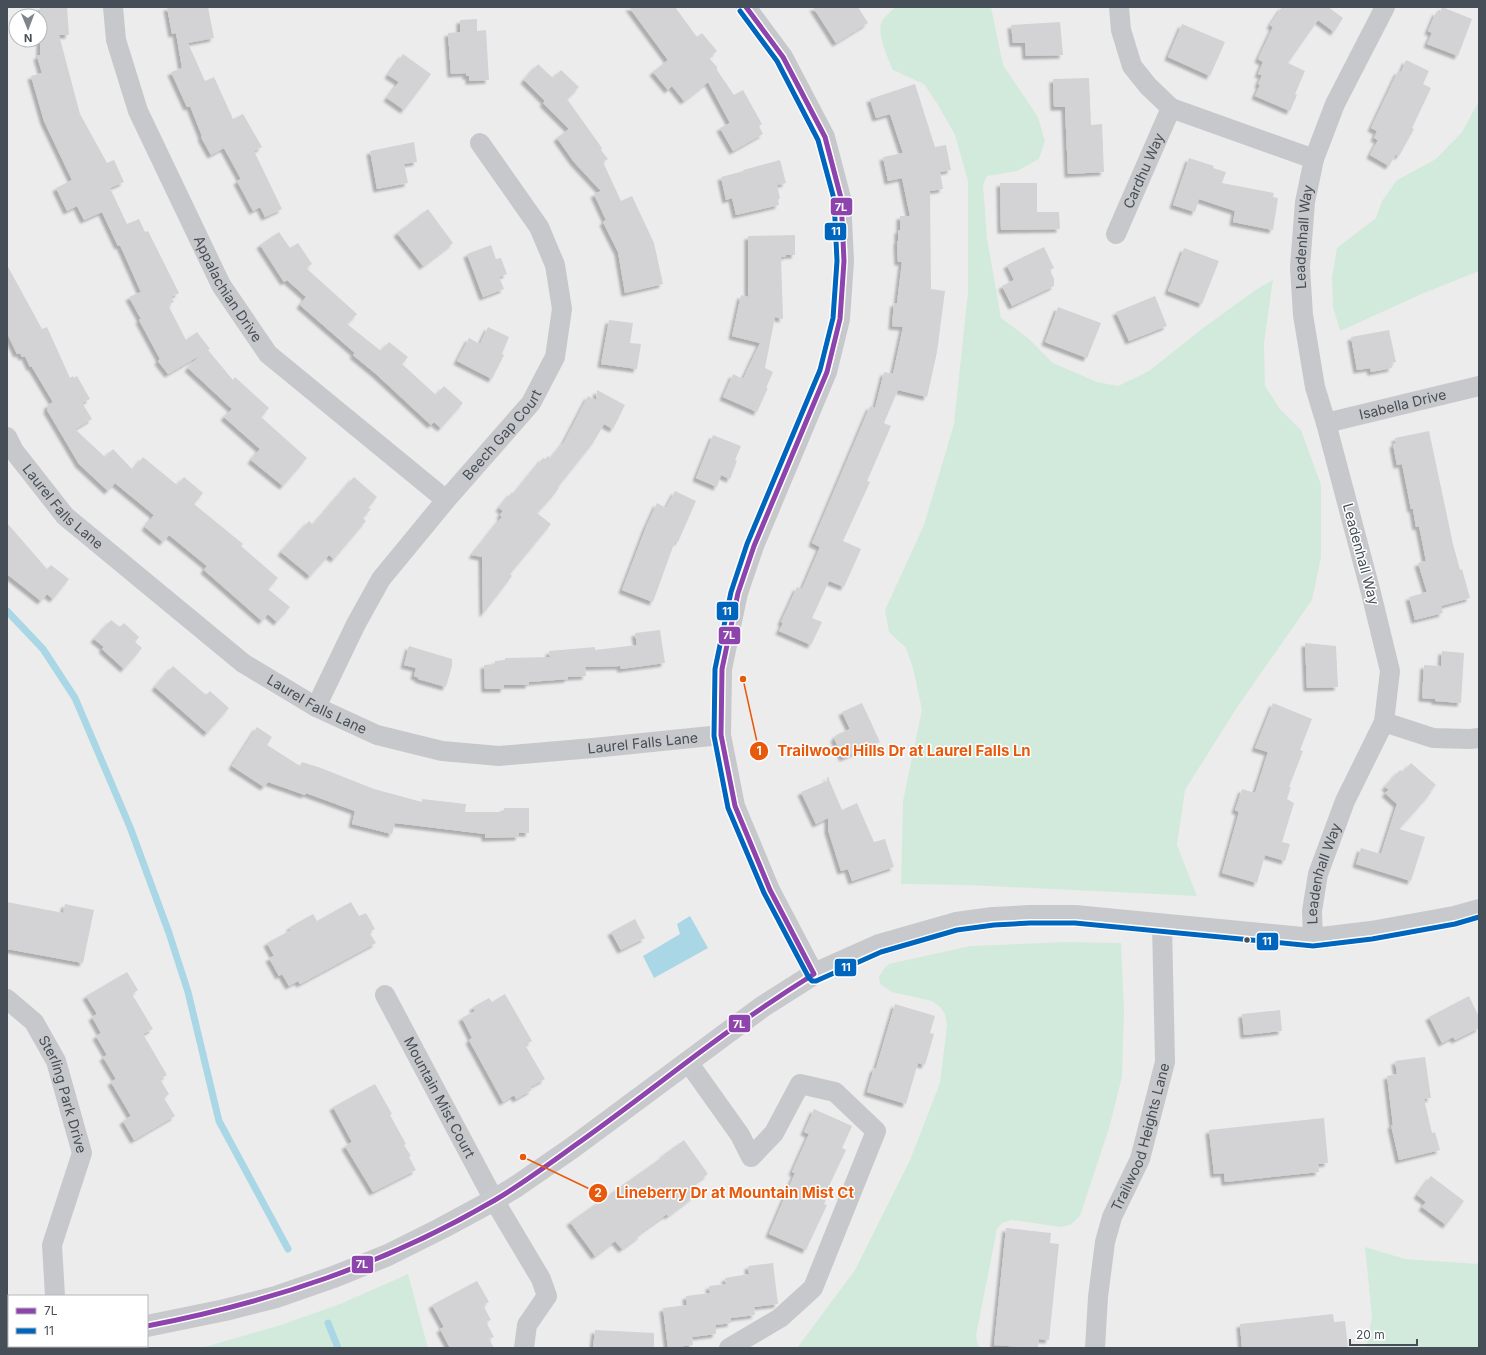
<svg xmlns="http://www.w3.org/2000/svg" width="1486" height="1355" font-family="Inter,sans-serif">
	<defs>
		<filter id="shadow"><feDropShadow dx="-3.5" dy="3.5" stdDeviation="1" flood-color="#0004"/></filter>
	</defs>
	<rect width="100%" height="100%" fill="#edecec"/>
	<path fill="#d2eadc" d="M895,7H991L1003,65L1038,117L1045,141L1039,159L1017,171L987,176L983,185L987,238L1001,318L1028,338L1053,363L1097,382L1118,386L1149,371L1203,328L1257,289L1273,280L1264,343L1265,386L1280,409L1301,430L1321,485V557L1312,600L1236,709L1185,790L1177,845L1197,896L967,885L901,884L903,801L922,710L913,668L906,648L889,632L885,610L924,525L954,424L968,292V181L955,135L938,105L924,84L893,70C888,59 876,32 882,21C885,16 891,12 895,7Z
		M1479,101V271L1424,293L1340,331L1333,307L1332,277L1337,248L1376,218L1382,201L1397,180L1436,159L1462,132Z
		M1066,942L1121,943L1124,1010L1122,1077L1110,1125L1080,1216L1070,1225L1060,1227L1012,1220L1002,1223L997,1229L976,1336L978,1345L982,1348H797L855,1270L910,1160L940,1083L947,1025L945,1014L940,1007L932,1001L892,992L880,984L879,977L883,970L889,964L970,946Z
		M1365,1247L1405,1259L1479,1264V1348H1366L1372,1317Z
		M408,1274L428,1348H201L281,1325L340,1304Z"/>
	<path fill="#aad7e6" d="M690,916L708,948L654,978L643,956L680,934L677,924Z"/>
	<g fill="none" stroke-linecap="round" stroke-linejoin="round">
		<path stroke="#aad7e6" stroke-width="7" d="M7,611L43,649L75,698L130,827L169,933L188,992L219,1121L288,1249
			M328,1323L338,1348"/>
	</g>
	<path fill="#d3d3d5" filter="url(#shadow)" d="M40,7H67L69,35H59L80,114L107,163L114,160L124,182L110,188L127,224L139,219L145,232L148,231L179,293L171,297L174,302L168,305L186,340L197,332L210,349L208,350L233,380L235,377L269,408L261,417L307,458L283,486L251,460L260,449L224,417L232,409L188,368L199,356L168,374L158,361L160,359L139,320L141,319L129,297L141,292L120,245L118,246L102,212L84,220L77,206L67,211L56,188L72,180L44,121L31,76L42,73L37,56L40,55Z
		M167,7H208L214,38L188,43L205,81L214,77L233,119L243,114L262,147L254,151L282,209L265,217L260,207L253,211L237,181L241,179L224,148L211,155L201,137L202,136L190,106L187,107L171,72L182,68L176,33L172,34Z
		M629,7H675L697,37L702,33L717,51L709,58L717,67V70L734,95L743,90L762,124L759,126L763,134L733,151L720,128L730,123L708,82L684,101L672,86L668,90L653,72L668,60Z
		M813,7H858L868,23L836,43Z
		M1282,7H1328L1343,18L1334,32L1318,20L1288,63L1305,71L1295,94L1297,95L1290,111L1255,96L1260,85L1258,84L1262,75L1258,74L1263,62L1258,59L1273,27L1270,25Z
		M1442,7L1472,19L1458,56L1427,44L1432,33L1428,31L1436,12L1440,13Z
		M477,19V31L486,30L489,80L469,81V76H466V73L451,74L448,33L460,32V20Z
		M1060,22L1063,55L1026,56L1025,43H1013L1011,25Z
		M1182,24L1225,42L1210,76L1168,57Z
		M403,54L431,74L404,110L387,98L399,82L388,75Z
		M1406,60L1429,71L1423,84L1431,88L1412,128L1414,129L1399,156L1396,154L1389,166L1370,155L1378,140L1374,138L1377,131L1371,128L1398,71L1401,72Z
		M538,64L553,78L561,70L579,87L567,99L602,148L601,150L608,159L603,162L621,201L632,196L654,243L663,284L625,293L618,252L603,222L606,220L594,194L601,191L574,162L557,138L569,129L543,103L545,101L524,80Z
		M1089,78L1091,125L1102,124L1104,172L1068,174L1065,107H1054L1053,79Z
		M915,84L935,147L946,145L951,170L940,172L943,189L930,191L931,289L945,291L937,352L927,397L898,390L884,423L891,426L867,481L870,482L843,541L861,549L844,587L829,581L812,618L822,622L811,645L779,631L783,623L781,622L797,587L802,589L820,547L812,543L870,406L875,408L884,372L893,374L903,327L892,326L894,303H897L902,262H898L897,241H898V230H900V216H910L902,178L888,181L883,157L903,153L890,114L876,118L870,99Z
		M414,142L417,162L404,164L408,183L377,189L370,151Z
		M1189,158L1214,166L1213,168L1226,172L1222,183L1274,193L1273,197L1278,198L1273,230L1233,222L1235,211L1199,199L1195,212L1173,205Z
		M780,160L786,183L777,185L780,198L778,200L779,205L736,215L732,198L726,200L721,177L744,171L743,170Z
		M1000,183H1037V212H1059L1060,229L1001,230Z
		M428,209L453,243L423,266L397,233Z
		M279,232L290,248L298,243L312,264L306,268L357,314L347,324L381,351L389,342L408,357L402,364L436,395L444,386L463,403L441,428L434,422L431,425L376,374L353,355L355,353L300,305L306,297L287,280L284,282L260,245Z
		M795,235V255H786V257H781L783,319L775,317L765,368L773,372L766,388H768L757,412L723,397L733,374L743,379L760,343L732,336L741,295L748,297V236Z
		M491,245L496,259L501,258L507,274L499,277L504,289L483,297L467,254Z
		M1044,247L1054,268L1050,270L1054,279V286L1012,306L1002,286L1014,280L1007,265Z
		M1184,248L1219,261L1202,304L1168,291Z
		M7,265L42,329L47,327L70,378L73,376L74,378L77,376L90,399L82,403L92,419L75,429L105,457L113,449L133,470L143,457L177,485L184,477L203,493L194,504L243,544L241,546L278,578L268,589L290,607L277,622L268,614L262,621L204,570L207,566L169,535L163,542L145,527L154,515L115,483L108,491L79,464L47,410L48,408L47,406L53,402L32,367H30L25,356L22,357L20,353L17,354L7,333Z
		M1155,296L1167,326L1129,341L1116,312Z
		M1058,307L1101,323L1087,358L1045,342Z
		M609,320L633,323L630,343L641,344L637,369L601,364Z
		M488,327L509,337L502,354L504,355L492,379L457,361L469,338L480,344Z
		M1389,330L1396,362L1391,363L1392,368L1371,372L1370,368L1357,370L1351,337Z
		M597,390L625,405L613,429L604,424L593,443L558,487L559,488L551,498L537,513L551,524L510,574L512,576L483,614L482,557L472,555L502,517L500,515L503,511L499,508L512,492L514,494L543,458L545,459L548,456L551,458L564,442L588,396L596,400Z
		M1429,431L1453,544L1460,570L1462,569L1470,598L1441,606L1443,613L1415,620L1409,597L1427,592L1418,563L1426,561L1419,526L1416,527L1413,509H1411L1402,464L1397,465L1393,444L1396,443L1395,438Z
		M713,435L741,446L735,460L737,461L730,479L721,475L717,487L696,478Z
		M354,477L377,497L368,508L371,509L363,518L366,521L334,559L329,555L310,576L281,552L309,521L313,525Z
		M675,491L696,501L678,542L675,541L653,602L622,590L646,527L657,503L666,508Z
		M7,523L47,569L51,565L69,579L53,599L47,594L41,601L7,574Z
		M111,620L120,627L124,623L139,637L135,642L142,648L124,669L102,649L104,647L94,639Z
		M660,630L665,663L621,669L620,666L585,667L586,676L568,677V679L529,682V685H504V689H485L484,665L495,664V661L505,660V658L550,657L549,651L595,647V650L637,645L635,633Z
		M1305,643L1336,646L1338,687L1307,688Z
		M409,646L452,659V666L446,687L418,679L419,678L414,676L416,668L404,665Z
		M1442,651L1464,653L1461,703L1436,701H1435V699L1422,698L1424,665L1441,666Z
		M173,666L206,695L210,691L229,708L207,733L155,687Z
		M862,703L880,742L843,758L834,738L836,737V735L850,729L842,712Z
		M1273,703L1312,719L1300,750L1303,751L1289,787H1291L1287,799L1294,803L1282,842L1290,844L1285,861L1265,855L1257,883L1222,873L1239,812L1235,810L1242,789L1255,793L1268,752L1255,748Z
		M257,727L272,737L267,745L300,766L302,762L321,768L374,789L422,802V799L466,804L465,812H504V808H529V833H519V837L485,838V834L395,823L392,834L352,824L355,811L306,793L305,795L268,782L264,787L232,766Z
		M1411,763L1436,785L1430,791L1431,793L1399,829L1425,837L1411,881L1356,864L1361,848L1381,854L1397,804L1385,793L1389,790L1385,787L1400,770L1403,772Z
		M827,777H828L842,810L857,803L874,842L885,839L894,867L852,881L848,869L841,871L828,830V818L816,824L801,792L827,781Z
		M7,902L63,913L65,904L94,910L83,963L7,949Z
		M351,902L359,916L366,913L375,929L369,932L376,943L300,984L298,981L289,986L282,974L279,976L269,958L274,956L267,943L291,930L290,927L313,914L317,921Z
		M635,919L645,938L621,950L611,932Z
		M127,972L138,990L132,994L153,1029L143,1034L167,1075L160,1079L169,1094L164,1098L175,1116L134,1140L123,1121L131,1116L111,1082L116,1079L103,1057L107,1055L96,1036L101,1033L92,1017L97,1014L86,996Z
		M505,994L532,1041L525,1045L545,1079L530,1087L532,1090L516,1099L514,1095L503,1102L469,1040L472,1038L462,1018L475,1011L473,1007L489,998L492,1002Z
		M1469,996L1479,1017V1028L1455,1040L1453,1037L1442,1043L1429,1017Z
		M895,1004L935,1016L930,1033L934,1034L925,1065L918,1063L906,1104L867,1092L874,1068H876Z
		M1280,1010L1282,1031L1244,1035L1242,1014Z
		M1425,1057L1431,1098L1424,1099L1432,1133L1435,1132L1440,1150L1399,1160L1391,1125H1393L1387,1076L1397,1074L1395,1061Z
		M375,1084L392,1114L390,1115L406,1144L404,1145L411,1156L409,1157L416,1170L373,1192L345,1146L352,1142L333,1107Z
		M814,1109L852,1126L842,1148L846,1150L828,1188L831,1189L824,1204L827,1205L806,1250L769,1234L795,1173L792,1172L809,1134L804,1132Z
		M1324,1118L1328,1163L1318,1164L1319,1172L1225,1182L1224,1173L1214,1174L1209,1130Z
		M684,1140L708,1174L688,1188L694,1196L668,1216L667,1214L640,1233L641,1235L622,1249L615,1241L595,1256L570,1222L664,1156L663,1155Z
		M1431,1176L1464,1201L1446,1225L1422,1207L1426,1202L1417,1195Z
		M1006,1228L1051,1233L1050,1243L1059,1244L1049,1340L1039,1339L1038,1348L994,1345Z
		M773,1263L778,1304L754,1307L755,1315L731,1318V1323L716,1325V1334L692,1337L693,1345L668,1348L663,1308L687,1305L686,1296L710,1293L709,1286L726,1284L725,1278L749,1274L748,1266Z
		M477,1281L489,1302L483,1305L491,1320L486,1322L494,1337L489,1339L494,1348H450L440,1329L444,1327L432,1305Z
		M1333,1314L1334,1322L1345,1321L1348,1348H1242L1240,1324Z
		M595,1330L654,1333V1348H593Z"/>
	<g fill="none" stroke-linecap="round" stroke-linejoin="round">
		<g stroke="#c7c8cb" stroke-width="20">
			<path id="s1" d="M113,7L116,40L138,111L221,285L268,354L446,500"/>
			<path d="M746,7L783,57L825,137L841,198L844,261L840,319L827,372L754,546L738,593L722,669L721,735L735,806L770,890L814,974"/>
			<path d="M1119,7L1121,30L1132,66L1148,86L1171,108L1314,159"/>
			<path id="s2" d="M1116,234L1171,108"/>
			<path id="s3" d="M1326,423L1479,386"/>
			<path id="s4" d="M7,437L14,451L65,516L243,663L316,707L377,735L442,751L499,756L593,748L721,735"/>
			<path id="s5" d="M316,707L356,624L381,579L446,500L531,403L555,357L562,309L555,265L539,227L480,143"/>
			<path d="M1384,722L1433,738L1470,739L1479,738"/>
			<path id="s6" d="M1313,939L1312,911L1318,874L1345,801L1384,722L1390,671L1371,593L1326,423L1315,387L1303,315L1300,267L1305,202L1314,159L1335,104L1385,7"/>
			<path id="s7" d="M385,995L494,1200L541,1279L547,1296L527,1325L524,1348"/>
			<path id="s8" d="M7,999L34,1022L56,1061L82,1153L52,1245L55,1296"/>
			<path d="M688,1062L740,1135L751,1157L774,1133L800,1084L835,1092L876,1131L813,1288L780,1318L729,1348"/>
			<path d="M57,1346V1348"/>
			<path id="s9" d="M1095,1348L1098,1297L1105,1242L1112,1217L1140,1159L1165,1062L1162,924"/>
		</g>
		<path stroke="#c8c9cc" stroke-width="22" d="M147,1326L225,1310L276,1297L336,1276L388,1255L442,1228L494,1200L517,1186L572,1148L762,1007L814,974L879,945L956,923L993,918L1030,916H1075L1313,939L1371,932L1454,917L1479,910
			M7,1342H9"/>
		<defs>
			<path id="bus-1" d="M147,1326C271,1302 386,1264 495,1200C522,1184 548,1165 574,1146C618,1115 660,1082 703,1050C739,1023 776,998 814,974L770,890L735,806L721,735L722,669L738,593L754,546L827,372L840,319L844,261L841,198L825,137L783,57L746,7"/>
			<path id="bus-2" d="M740,11L777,61L818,140L834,199L837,261L833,318L820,370L747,544L731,592L715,669L714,736L728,808L764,893L809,978L812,981H816L881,952L957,930L994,925L1030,923H1075L1313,946L1372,939L1455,924L1479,917"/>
		</defs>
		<use href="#bus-1" stroke="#fff" stroke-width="8"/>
		<use href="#bus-2" stroke="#fff" stroke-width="8"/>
		<use href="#bus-1" stroke="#8e44ad" stroke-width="5"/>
		<use href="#bus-2" stroke="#0065bd" stroke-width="5"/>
	</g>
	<circle fill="#464e57" stroke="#fff" stroke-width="1.5" cx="1247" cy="940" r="3.5"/>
	<g text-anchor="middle" stroke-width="3" stroke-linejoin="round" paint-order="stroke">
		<g font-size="14" fill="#464e57" stroke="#fff">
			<text dy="5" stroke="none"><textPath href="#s2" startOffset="69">Cardhu Way</textPath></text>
			<text dy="5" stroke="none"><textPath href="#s6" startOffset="728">Leadenhall Way</textPath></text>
			<text dy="5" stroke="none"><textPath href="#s1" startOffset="307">Appalachian Drive</textPath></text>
			<text dy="5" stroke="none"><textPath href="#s3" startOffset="79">Isabella Drive</textPath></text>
			<text dy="5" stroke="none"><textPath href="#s5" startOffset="332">Beech Gap Court</textPath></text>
			<text dy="5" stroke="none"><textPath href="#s4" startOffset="90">Laurel Falls Lane</textPath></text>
			<text transform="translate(1361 554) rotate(75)" y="5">Leadenhall Way</text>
			<text dy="5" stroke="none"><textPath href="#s4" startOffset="414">Laurel Falls Lane</textPath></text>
			<text dy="5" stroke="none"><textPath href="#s4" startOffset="750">Laurel Falls Lane</textPath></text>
			<text dy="5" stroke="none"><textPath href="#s6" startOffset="67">Leadenhall Way</textPath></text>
			<text dy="5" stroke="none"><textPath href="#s8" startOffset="114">Sterling Park Drive</textPath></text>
			<text dy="5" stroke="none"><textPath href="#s7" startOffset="116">Mountain Mist Court</textPath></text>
			<text dy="5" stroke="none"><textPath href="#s9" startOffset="218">Trailwood Heights Lane</textPath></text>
		</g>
	</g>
	<path fill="none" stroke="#e8590c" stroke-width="1.5" d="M743 679L759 751M523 1157L598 1193"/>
	<g fill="#e8590c" stroke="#fff" stroke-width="1.5">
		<circle cx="743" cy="679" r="4"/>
		<circle cx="523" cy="1157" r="4"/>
		<circle cx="759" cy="751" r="10"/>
		<circle cx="598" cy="1193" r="10"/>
	</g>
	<g font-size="12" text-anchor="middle" font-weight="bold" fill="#fff">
		<text x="759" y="755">1</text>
		<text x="598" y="1197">2</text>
	</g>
	<g font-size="15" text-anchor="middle" font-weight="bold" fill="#e8590c" stroke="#fff" stroke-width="3" stroke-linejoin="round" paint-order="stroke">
		<text x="904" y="756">Trailwood Hills Dr at Laurel Falls Ln</text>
		<text x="735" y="1198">Lineberry Dr at Mountain Mist Ct</text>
	</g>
	<g stroke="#fff" stroke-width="1.5">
		<rect x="830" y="197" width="23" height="19" rx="4" fill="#8e44ad"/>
		<rect x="824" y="222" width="23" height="19" rx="4" fill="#0065bd"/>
		<rect x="716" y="601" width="23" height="20" rx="4" fill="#0065bd"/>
		<rect x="718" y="626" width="23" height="19" rx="4" fill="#8e44ad"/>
		<rect x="1256" y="932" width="23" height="19" rx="4" fill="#0065bd"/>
		<rect x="834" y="958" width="23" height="19" rx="4" fill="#0065bd"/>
		<rect x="728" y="1014" width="23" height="19" rx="4" fill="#8e44ad"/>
		<rect x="351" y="1255" width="23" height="19" rx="4" fill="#8e44ad"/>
	</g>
	<g font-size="11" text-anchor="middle" font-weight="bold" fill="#fff">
		<text x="841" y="211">7L</text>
		<text x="836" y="235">11</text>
		<text x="727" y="615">11</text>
		<text x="729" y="639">7L</text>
		<text x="1267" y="945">11</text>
		<text x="846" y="971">11</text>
		<text x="739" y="1028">7L</text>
		<text x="362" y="1268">7L</text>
	</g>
	<rect width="1486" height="1355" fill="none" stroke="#464e57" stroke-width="16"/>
	<rect x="8" y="1295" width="140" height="52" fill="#ffffff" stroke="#b5b8bc"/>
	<rect x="16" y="1308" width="20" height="6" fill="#8e44ad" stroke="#b5b8bc"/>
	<text x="44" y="1315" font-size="12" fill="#464e57">7L</text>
	<rect x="16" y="1328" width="20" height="6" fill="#0065bd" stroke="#b5b8bc"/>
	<text x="44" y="1335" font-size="12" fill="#464e57">11</text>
	<g transform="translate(28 28) rotate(179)"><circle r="19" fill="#ffffff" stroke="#b5b8bc"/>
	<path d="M0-3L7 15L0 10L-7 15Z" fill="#80858b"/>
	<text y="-6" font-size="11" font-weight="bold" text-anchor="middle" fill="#464e57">N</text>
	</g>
	<path d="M1350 1339v6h67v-6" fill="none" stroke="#464e57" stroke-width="2"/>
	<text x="1356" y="1339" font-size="12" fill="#464e57" stroke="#ffffff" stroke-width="3" paint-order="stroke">20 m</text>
</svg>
